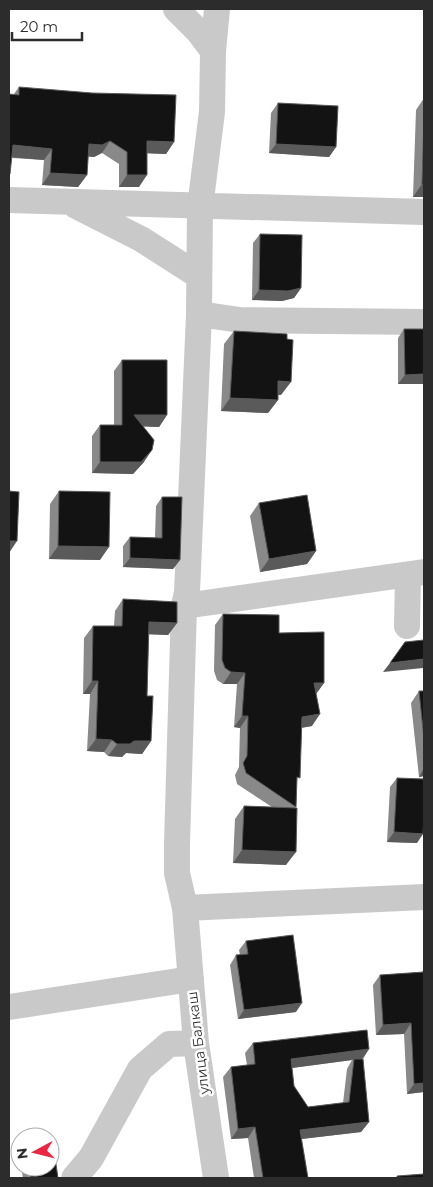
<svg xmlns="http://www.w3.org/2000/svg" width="433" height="1187" font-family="Montserrat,sans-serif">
	<rect width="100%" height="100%" fill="#fff"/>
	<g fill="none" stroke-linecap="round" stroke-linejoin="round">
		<path stroke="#c9c9c9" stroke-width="26" d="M176,9L198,31L213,51L212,112L200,207L199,314L187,592L184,606L177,844V873L185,908L196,1043L216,1178
			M213,51L217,9
			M9,200L424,212
			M76,206L141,239L199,276
			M199,314L240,320L424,322
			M184,606L424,572
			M407,626L408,575
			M185,908L424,897
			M9,1007L191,979
			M74,1178L91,1158L140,1069L169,1044L196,1043"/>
	</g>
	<path fill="#898989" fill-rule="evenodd" d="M19,87L174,142L166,154L147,153L139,187H119V164L102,153L94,157L88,156L87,175L78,187L42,185L44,160L12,158L14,94Z
		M424,98V197H413L416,110Z
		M278,103L336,147L329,157L269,153L271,113Z
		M260,234L301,288L294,298L282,301L252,300L253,243Z
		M404,329H424V384H398V338Z
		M234,331L281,395H278V400L268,413L221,411L224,344Z
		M122,360L167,415L159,427L143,426L144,462L133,474L92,473V436L100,425H114V371Z
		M59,491L100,560L49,559L50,504Z
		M162,497L180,560L173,569L123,567V546L130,537L155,538L156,506Z
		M259,503L316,551L307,564L260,572L250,516Z
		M123,599L177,623L168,635L148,634L147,696L151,741L142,754L126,753L122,757L108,756L104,752L87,751L90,694H83L84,638L93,626H114L115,611Z
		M223,614L279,633L324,683L316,694L312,726L301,728L297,782L296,807L295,808L286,865L233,863L235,819L244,806L272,807L237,784L235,775L239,767L240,728L234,727L237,684H223L217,680L214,671L215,625Z
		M419,691H424V776L419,777L411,703Z
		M397,778L417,843L387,842L390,787Z
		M246,941L296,1012L238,1019L230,965L236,955H240L239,950Z
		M424,969V1092L407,1094L404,1034L376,1035L373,985L380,975L422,972Z
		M253,1043L369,1049L363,1059L369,1122L361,1132L301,1139L308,1178H254L248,1138L231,1139L223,1077L231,1067L247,1065L245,1053ZM352,1060L347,1069L343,1103L308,1107L294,1086L292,1068Z
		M21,1167H50L58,1178H23Z"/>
	<path fill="#5a5a5a" d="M110,141L102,153L94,157L81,156L89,144Z
		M147,141L174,142L166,154L139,153Z
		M276,144L336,147L329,157L269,153Z
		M13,145L52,149L44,160L9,157Z
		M50,173L87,175L78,187L42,185Z
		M127,175H147L139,187H119Z
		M422,184H424V197H413Z
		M301,288L294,298L282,301L252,300L259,290Z
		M424,374V384H398L405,375Z
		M278,381L291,382L281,395L269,394Z
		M230,398L278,400L268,413L221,411Z
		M134,415H167L159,427L126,426Z
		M152,450L144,462L133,474L92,473L100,462Z
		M9,541H17L9,553Z
		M58,546L109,547L100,560L49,559Z
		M316,551L307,564L260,572L269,559Z
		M130,558L180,560L173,569L123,567Z
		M149,622L177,623L168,635L140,634Z
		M424,659V666L423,668L383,672L390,663Z
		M231,672L245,673L237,684H223Z
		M92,681H98L90,694H83Z
		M314,683H324L316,694Z
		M320,714L312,726L294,729L302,717Z
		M242,716H248L240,728L234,727Z
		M96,739L112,740L104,752L87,751Z
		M134,741H151L142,754L126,753L122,757L108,756L117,744Z
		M424,768V776L419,777Z
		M394,832L423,834L417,843L387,842Z
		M242,850L296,852L286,865L233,863Z
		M302,1003L296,1012L238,1019L244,1010Z
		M411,1023L404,1034L376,1035L383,1025Z
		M369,1049L362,1059H354L352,1060L284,1069L291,1059Z
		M424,1083V1092L407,1094L414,1084Z
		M369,1122L361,1132L293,1140L300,1130Z
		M255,1127L248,1138L231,1139L238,1129Z"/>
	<path fill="#131313" stroke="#5a5a5a" d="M19,87L92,93L176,95L174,142L147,141V175H127V152L110,141L102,145L89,144L87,175L50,173L52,149L13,145L10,174H9V94L19,95Z
		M278,103L338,106L336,147L276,144Z
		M424,118V184H422Z
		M260,234L302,235L301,288L288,291L259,290Z
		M404,329H424V374L405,375Z
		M234,331L287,334V339L293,340L291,382L278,381V400L230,398Z
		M122,360H167V415H134L154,440L152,450L141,462H100V425H122Z
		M9,491L19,492L17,541H9Z
		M59,491L110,492L109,547L58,546Z
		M307,495L316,551L269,559L259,503Z
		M162,497H182L180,560L130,558V537L162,538Z
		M123,599L177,602V623L149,622L147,696H153L151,741H134L130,744H117L112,740L96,739L98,681H92L93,626H122Z
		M223,614L279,615V633L324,632V683H314L320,714L302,717L300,778L297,777L296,807L246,773L243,763L247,756L248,716H242L245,673L231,672L225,668L222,660Z
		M424,640V659L390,663L405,642Z
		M419,691H424V739Z
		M397,778L424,779V816L423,834L394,832Z
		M244,806L297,808L296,852L242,850Z
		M293,935L302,1003L244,1010L236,955L248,954L246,941Z
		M424,972V1083L414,1084L411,1023L383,1025L380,975Z
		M367,1030L369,1049L291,1059L294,1086L308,1107L349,1102L354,1059H363L369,1122L300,1130L308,1178H263L255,1127L238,1129L231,1067L255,1064L253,1043Z
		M50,1150H54L58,1178H31L29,1167H50Z
		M424,1174V1178H397V1176Z"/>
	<g text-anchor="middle" stroke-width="5" stroke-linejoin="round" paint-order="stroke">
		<g font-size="14" fill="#2c2c2c" stroke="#fff">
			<text transform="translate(198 1043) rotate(-97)" y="5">улица Балкаш</text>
		</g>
	</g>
	<rect width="433" height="1187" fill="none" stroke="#2c2c2c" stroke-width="20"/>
	<g transform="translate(35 1152) rotate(263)"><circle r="24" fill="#ffffff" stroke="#ababab"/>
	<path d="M0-4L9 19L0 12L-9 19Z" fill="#ec2542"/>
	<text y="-8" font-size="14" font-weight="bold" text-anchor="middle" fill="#2c2c2c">N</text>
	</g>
	<path d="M12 32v8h70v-8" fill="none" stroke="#2c2c2c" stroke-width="2.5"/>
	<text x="20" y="32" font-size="15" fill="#2c2c2c" stroke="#ffffff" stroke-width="4" paint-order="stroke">20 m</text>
</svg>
